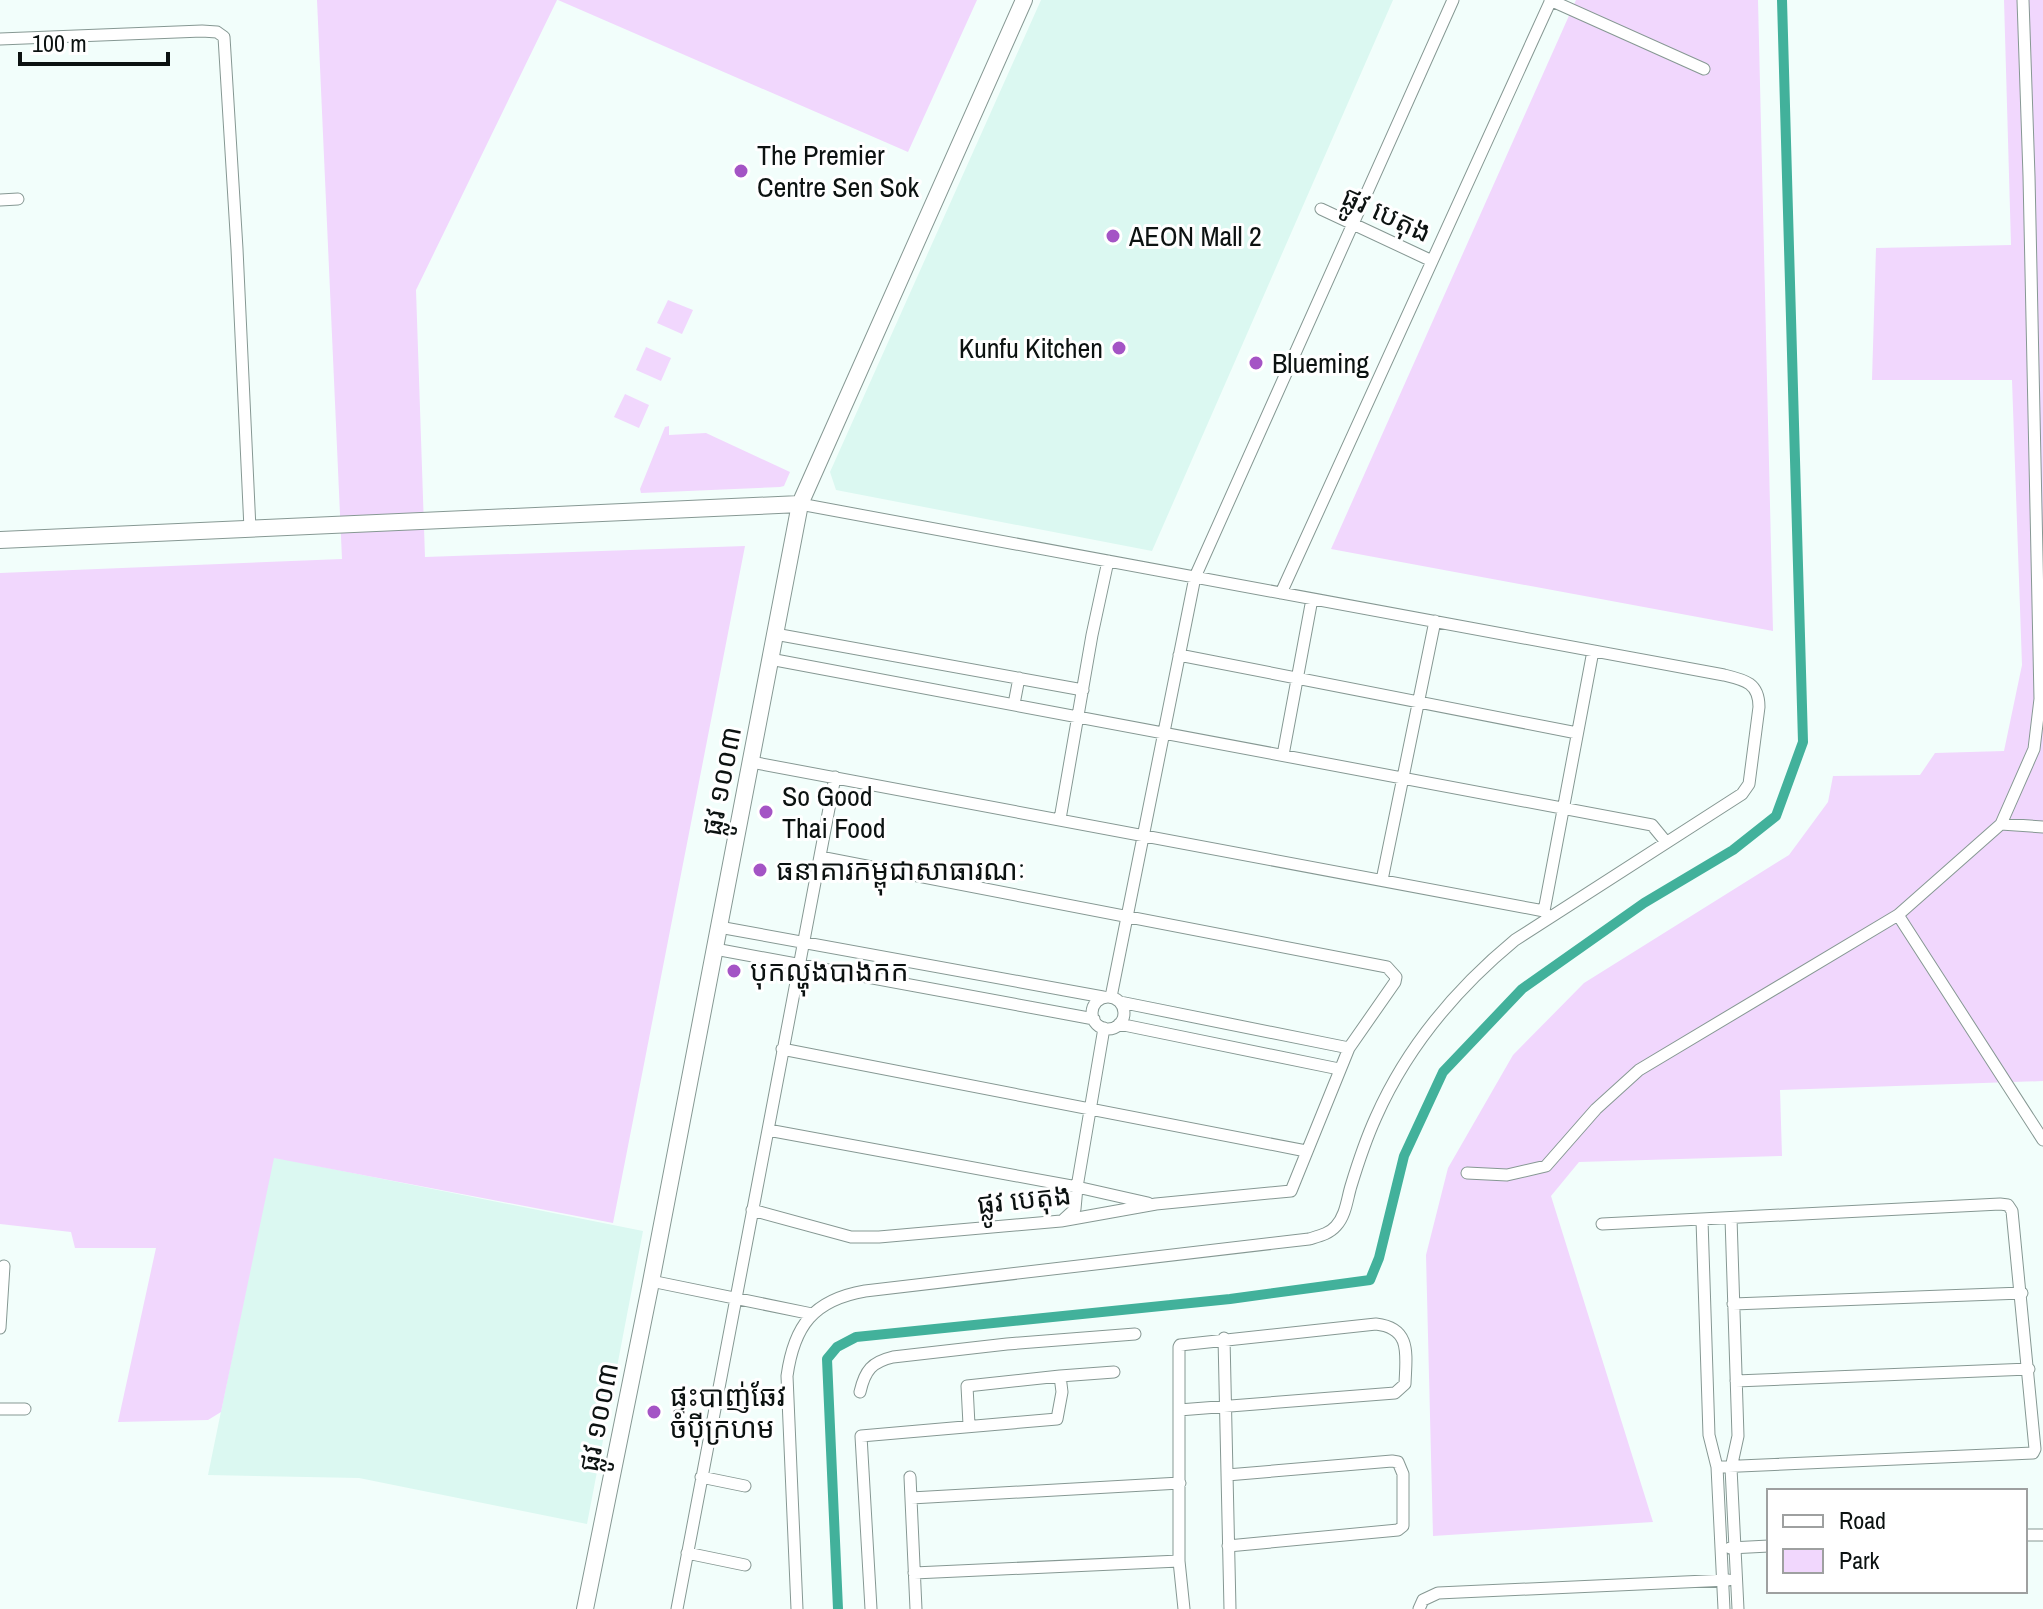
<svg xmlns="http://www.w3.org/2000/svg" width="2043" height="1609" font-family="'Archivo Narrow','Noto Sans Khmer',sans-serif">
	<rect width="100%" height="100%" fill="#f2fefb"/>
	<path fill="#dbf8f1" d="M1041,0H1393L1152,551L836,490L830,472Z
		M273,1157L643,1231L587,1524L359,1478L208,1475Z"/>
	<path fill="#f1d7fd" d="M317,0H557L416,290L425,557L745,546L613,1223L274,1158L221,1412L208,1420L118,1422L156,1248H75L71,1232L0,1224V573L342,559Z
		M558,0H977L908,152Z
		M1576,0H1758L1773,631L1331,549Z
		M2004,0H2043V1081L1780,1090L1782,1156L1579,1162L1551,1196L1653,1522L1433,1536L1426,1255L1448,1168L1513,1055L1584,983L1789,855L1828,802L1833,776L1920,775L1935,753L2004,751L2022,665L2012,380H1872L1876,248L2011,245Z
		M668,300L693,310L682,334L657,323Z
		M646,347L671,358L661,381L636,370Z
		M625,394L649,405L639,428L614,417Z
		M669,426V435L706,433L790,472L784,486L780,487L641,493L640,489L665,427Z"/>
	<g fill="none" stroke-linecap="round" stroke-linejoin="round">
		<path stroke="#42b19b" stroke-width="10" d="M838,1609L827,1359L837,1347L856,1337L1230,1299L1370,1280L1379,1258L1404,1156L1443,1072L1522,989L1644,903L1733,850L1776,816L1803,742L1782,0"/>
		<defs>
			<path id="street" d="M1550,0L1704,69
				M0,39L202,31L217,32L224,37L237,249L250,529
				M0,200L18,199
				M1321,209L1432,261
				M1281,593L1551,0
				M775,634L1083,690
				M1179,655L1577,733
				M770,659L1652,825L1666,842
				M1014,704L1019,678
				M1283,755L1312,599
				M751,762L1544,911L1549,918
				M1060,819L1092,635L1108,561
				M2001,824L2034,749L2040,699L2029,176L2023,0
				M1382,880L1435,621
				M1544,911L1593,651
				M1898,915L2043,1140
				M719,927L1103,997
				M715,949L1094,1019
				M1111,997L1195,577L1453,0
				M1092 1013a16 16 0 1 1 32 0a16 16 0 1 1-32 0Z
				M1120,1002L1349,1048
				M1119,1024L1339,1069
				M782,1049L1306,1151
				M768,1130L1077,1187L1148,1203
				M1467,1173L1507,1175L1546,1166L1596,1109L1639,1070L1898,915L2001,824L2043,827
				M752,1210L851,1237H879L1061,1221L1156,1204L1291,1191L1349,1048L1395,982L1396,977L1387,967L820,857
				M1731,1218L1738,1436L1731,1468L1738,1609
				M1064,1219L1075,1209L1077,1187L1104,1028
				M1702,1220L1709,1435L1717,1467L1724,1609
				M1602,1224L2000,1204L2008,1205L2012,1211L2035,1449L2033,1453L1717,1467
				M651,1281L812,1314
				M1733,1304L2022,1293
				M0,1328L4,1266
				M1224,1338L1230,1609
				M1060,1376L1114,1372
				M1736,1381L2029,1369
				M860,1392C865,1370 872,1362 893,1357L1007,1344L1135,1334
				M0,1409H25
				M1179,1410L1395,1393L1405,1384C1406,1355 1412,1328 1376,1324L1180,1345L1179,1347V1561L1184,1609
				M1227,1475L1392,1461L1398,1462L1403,1474V1526L1398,1530L1228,1546
				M701,1477L745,1486
				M910,1477L916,1609
				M911,1498L1180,1483
				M2025,1535H2043
				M1730,1548L1769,1546
				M687,1553L745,1565
				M914,1573L1179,1561
				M677,1609L835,777
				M797,1609L787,1376C794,1326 813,1300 865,1291L1309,1239C1319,1236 1329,1234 1336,1226C1346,1215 1347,1199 1351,1186C1358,1163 1366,1139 1376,1117C1407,1047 1457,988 1515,940L1742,794L1749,784L1759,707C1759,683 1745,680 1724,675L800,504
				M871,1609L861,1436L1057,1419L1062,1392L1060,1376L967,1386L969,1425
				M1419,1609L1423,1600L1438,1593L1728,1580"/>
			<path id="secondary" d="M0,540L800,504
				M585,1609L650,1287L800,504L1024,0"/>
		</defs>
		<use href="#street" stroke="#869893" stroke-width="13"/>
		<use href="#secondary" stroke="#869893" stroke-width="18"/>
		<use href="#street" stroke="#fff" stroke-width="11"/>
		<use href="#secondary" stroke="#fff" stroke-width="16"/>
	</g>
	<g fill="#a454c5" stroke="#fff" stroke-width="3">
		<circle cx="741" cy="171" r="8"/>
		<circle cx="1113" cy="236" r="8"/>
		<circle cx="1119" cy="348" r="8"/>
		<circle cx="1256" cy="363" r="8"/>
		<circle cx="766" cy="812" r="8"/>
		<circle cx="760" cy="870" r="8"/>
		<circle cx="734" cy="971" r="8"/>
		<circle cx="654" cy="1412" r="8"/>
	</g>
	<g text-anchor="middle" stroke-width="6" stroke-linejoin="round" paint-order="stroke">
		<g font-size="28" fill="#0c1211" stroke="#fff" text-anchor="start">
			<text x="757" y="165">The Premier<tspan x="757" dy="32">Centre Sen Sok</tspan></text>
			<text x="1129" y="246">AEON Mall 2</text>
			<text x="1103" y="358" text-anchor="end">Kunfu Kitchen</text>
			<text x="1272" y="373">Blueming</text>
			<text x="782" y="806">So Good<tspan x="782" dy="32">Thai Food</tspan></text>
			<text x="776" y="880">ធនាគារកម្ពុជាសាធារណៈ</text>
			<text x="750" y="981">បុកល្ហុងបាងកក</text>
			<text x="670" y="1406">ផ្ទះបាញ់ឆែវ<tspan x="670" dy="32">ចំប៉ីក្រហម</tspan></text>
		</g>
		<g font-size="28" fill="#0c1211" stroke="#fff">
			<text transform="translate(1387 214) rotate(25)" y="10">ផ្លូវ បេតុង</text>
			<text transform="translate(721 781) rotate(-79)" y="10">ផ្លូវ ១០០៣</text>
			<text transform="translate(1024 1199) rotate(-6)" y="10">ផ្លូវ បេតុង</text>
			<text transform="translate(598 1417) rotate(-79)" y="10">ផ្លូវ ១០០៣</text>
		</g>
	</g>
	<rect x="1767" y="1489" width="260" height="104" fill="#ffffff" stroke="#9ea0a0" stroke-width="2"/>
	<rect x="1783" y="1515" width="40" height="12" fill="#ffffff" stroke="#9ea0a0" stroke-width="2"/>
	<text x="1839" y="1529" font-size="24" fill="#0c1211">Road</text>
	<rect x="1783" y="1549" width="40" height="24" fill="#f1d7fd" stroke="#9ea0a0" stroke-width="2"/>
	<text x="1839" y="1569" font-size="24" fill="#0c1211">Park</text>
	<path d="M20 52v12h148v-12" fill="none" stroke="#0c1211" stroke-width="4"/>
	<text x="32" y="52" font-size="24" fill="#0c1211" stroke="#ffffff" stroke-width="6" paint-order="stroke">100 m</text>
</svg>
